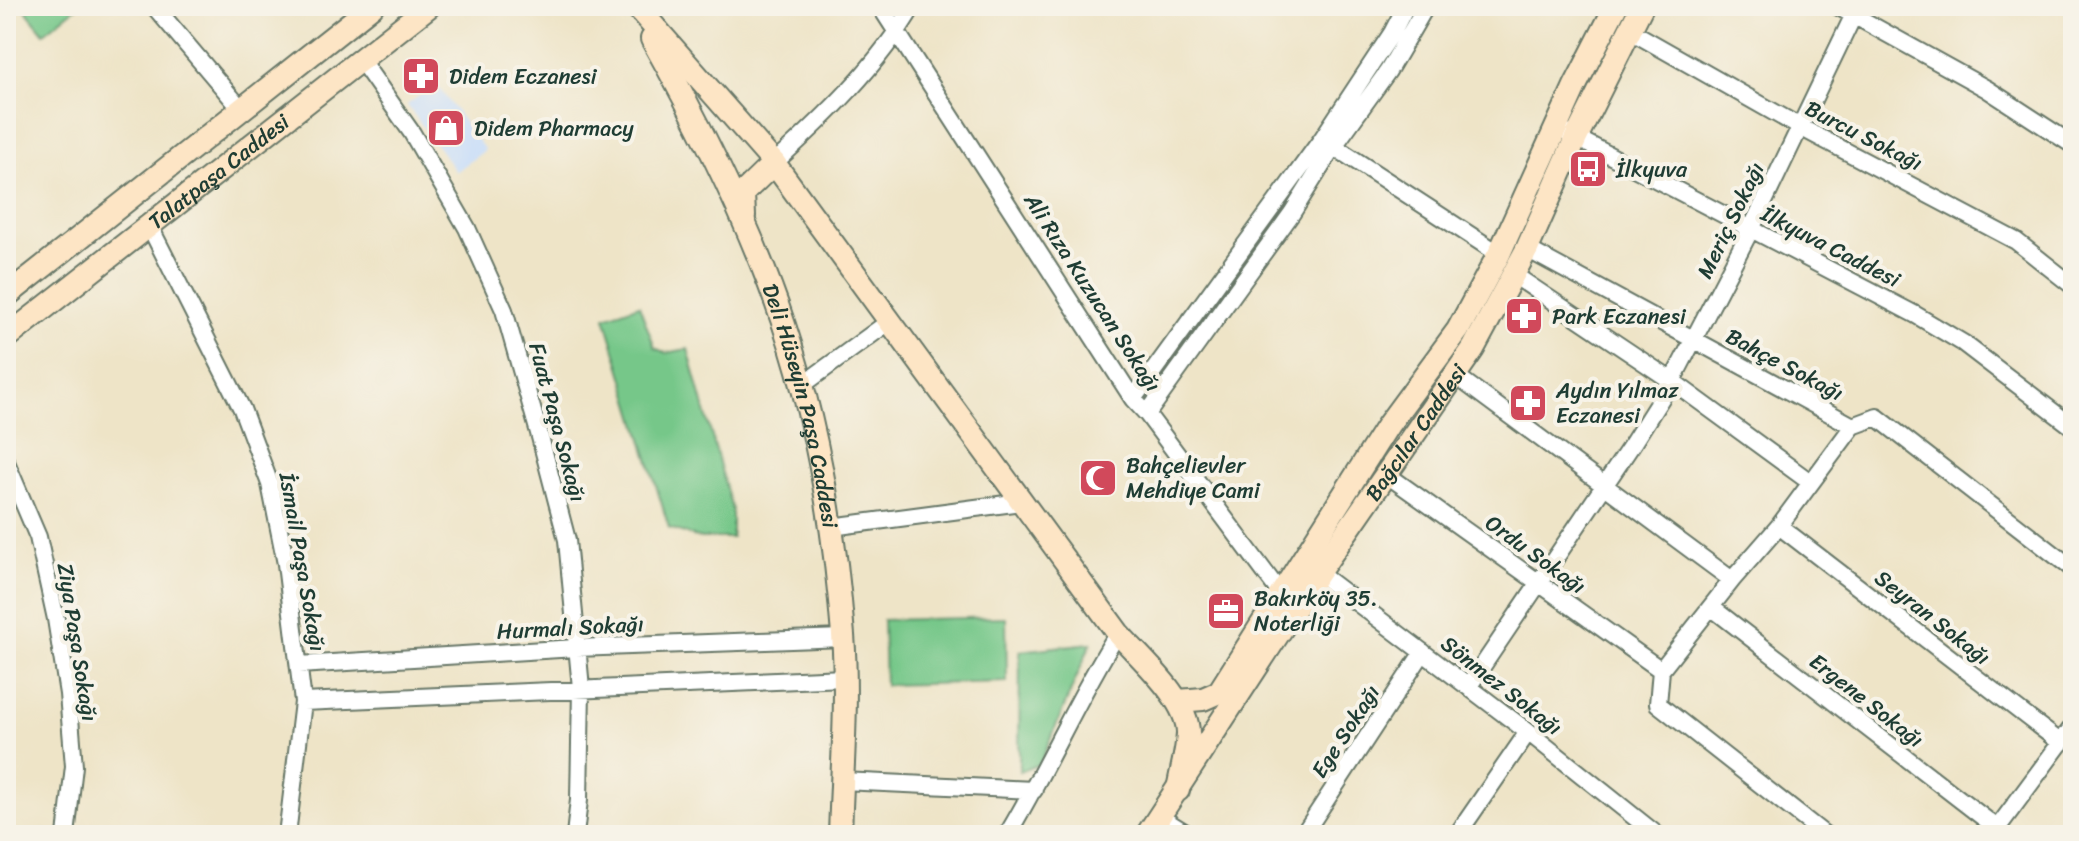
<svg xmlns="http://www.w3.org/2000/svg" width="2079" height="841" font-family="Sriracha,sans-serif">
	<rect width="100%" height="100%" fill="#f7f3e8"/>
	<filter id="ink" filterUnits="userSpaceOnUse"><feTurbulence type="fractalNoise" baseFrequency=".0125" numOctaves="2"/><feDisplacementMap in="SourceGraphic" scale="16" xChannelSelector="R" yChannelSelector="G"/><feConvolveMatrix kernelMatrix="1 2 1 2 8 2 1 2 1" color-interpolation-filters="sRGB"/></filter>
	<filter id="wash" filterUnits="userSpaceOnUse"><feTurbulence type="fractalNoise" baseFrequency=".006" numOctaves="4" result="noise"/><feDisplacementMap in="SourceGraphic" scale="32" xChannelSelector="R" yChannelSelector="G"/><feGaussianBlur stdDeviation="1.8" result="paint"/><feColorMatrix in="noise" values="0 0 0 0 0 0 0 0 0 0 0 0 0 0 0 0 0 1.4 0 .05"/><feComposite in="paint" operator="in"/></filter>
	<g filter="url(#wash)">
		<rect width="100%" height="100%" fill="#eee4c7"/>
		<path fill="#c7ddf9" d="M436,84L485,150L456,172L407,105Z"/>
		<path fill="#76c789" stroke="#4a825e" stroke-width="2" d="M22,6H78L44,33Z
			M639,305L655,348L666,353L688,349L732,510V538H699L669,528L605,317Z
			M1006,617L1007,682L885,685L883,620Z
			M1091,643L1040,764L1019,772L1020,651Z"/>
	</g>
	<g filter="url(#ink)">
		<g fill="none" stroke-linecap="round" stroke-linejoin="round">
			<defs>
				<path id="minor" d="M154,6L242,110
					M880,6L1133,399L1147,414L1281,594
					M1837,6L1987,89L2073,145
					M1629,30L1800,127L2016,241L2073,286
					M360,59L412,133L467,228L504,310L539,433L567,540L581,688L579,800L575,835
					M1567,133L1916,315L1963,343L2073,427
					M1327,142L1499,254
					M774,163C825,117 878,66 913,6
					M149,225L242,409L270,484L286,564L303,702L287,835
					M1527,249L1853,426
					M1514,275L1672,381L1810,482
					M1455,375L1732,580
					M801,386L890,321
					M1133,399L1322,139L1392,33L1406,6
					M1147,414L1292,213L1334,146L1388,71L1426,6
					M6,462L38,537L56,619L68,694L74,766L66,835
					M1386,474L1661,670
					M1779,526L2061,743
					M831,527L1021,502
					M1318,573L1528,732L1657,835
					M1711,607L1997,828
					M299,665L576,648L843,638
					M1469,686L1631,446L1672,381L1751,229L1858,6
					M303,702L844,678
					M842,781L1034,790
					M1160,817L1189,835
					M1993,834L2073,726
					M1007,835C1047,769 1077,698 1118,633
					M1303,835L1423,652
					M1457,835L1528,732
					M1825,835L1658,704L1661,670L1732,580L1779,526L1853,426L1877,417L2073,569"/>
				<g id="secondary">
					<path d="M636,6L774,163L1118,633C1140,658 1189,700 1188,734C1187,752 1181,772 1178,790"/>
					<path id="s1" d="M652,39C703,130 751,226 784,325C817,424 835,531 843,635C848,701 842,769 840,835"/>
					<path d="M744,216L743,193L774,163"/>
					<path d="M6,296L372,6"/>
					<path id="s2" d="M6,338L429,6"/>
					<path d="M1178,701L1203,699L1219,692L1388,425L1458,330L1499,254L1575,86L1616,6"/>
					<path id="s3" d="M1147,835L1318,573L1473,349L1527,249L1576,138L1642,6"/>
				</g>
			</defs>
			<use href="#minor" stroke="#677767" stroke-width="20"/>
			<use href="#secondary" stroke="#677767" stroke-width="26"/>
			<use href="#minor" stroke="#fff" stroke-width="16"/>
			<use href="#secondary" stroke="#fde5c5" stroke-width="22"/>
		</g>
	</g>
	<defs>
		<symbol id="pharmacy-square" viewBox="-11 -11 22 22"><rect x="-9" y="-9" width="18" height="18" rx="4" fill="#d1495b" stroke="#f7f3e8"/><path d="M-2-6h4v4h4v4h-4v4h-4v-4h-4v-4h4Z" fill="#fff"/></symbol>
		<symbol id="shop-square" viewBox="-11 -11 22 22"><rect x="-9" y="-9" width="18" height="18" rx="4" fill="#d1495b" stroke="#f7f3e8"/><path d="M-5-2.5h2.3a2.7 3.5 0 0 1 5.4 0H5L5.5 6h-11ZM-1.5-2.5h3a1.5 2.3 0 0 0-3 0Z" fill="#fff"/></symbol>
		<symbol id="bus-square" viewBox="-11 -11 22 22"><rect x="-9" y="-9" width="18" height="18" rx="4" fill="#d1495b" stroke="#f7f3e8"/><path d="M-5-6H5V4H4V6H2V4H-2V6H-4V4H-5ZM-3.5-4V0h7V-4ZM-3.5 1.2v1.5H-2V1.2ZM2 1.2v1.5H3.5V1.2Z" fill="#fff"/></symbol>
		<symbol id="mosque-square" viewBox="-11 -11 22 22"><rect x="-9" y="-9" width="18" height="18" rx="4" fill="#d1495b" stroke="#f7f3e8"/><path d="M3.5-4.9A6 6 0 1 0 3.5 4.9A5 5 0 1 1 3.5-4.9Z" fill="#fff"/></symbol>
		<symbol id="office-square" viewBox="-11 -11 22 22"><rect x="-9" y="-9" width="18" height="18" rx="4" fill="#d1495b" stroke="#f7f3e8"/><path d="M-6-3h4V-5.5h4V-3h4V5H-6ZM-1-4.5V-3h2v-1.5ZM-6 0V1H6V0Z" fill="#fff"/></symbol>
	</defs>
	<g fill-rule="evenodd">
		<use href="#pharmacy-square" x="399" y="54" width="44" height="44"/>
		<use href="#shop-square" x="424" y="106" width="44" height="44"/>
		<use href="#bus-square" x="1566" y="147" width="44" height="44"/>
		<use href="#pharmacy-square" x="1502" y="294" width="44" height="44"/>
		<use href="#pharmacy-square" x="1506" y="381" width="44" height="44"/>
		<use href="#mosque-square" x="1076" y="456" width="44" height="44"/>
		<use href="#office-square" x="1204" y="589" width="44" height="44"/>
	</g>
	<g text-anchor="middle" stroke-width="8" stroke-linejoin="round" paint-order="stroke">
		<g font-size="22" fill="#1f3d34" stroke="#f7f3e8" text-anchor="start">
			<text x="449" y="84">Didem Eczanesi</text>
			<text x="474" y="136">Didem Pharmacy</text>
			<text x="1616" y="177">İlkyuva</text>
			<text x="1552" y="324">Park Eczanesi</text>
			<text x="1556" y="398">Aydın Yılmaz<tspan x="1556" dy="25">Eczanesi</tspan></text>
			<text x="1126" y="473">Bahçelievler<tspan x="1126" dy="25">Mehdiye Cami</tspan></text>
			<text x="1254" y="606">Bakırköy 35.<tspan x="1254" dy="25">Noterliği</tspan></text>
		</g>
		<g font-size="22" fill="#1f3d34" stroke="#f7f3e8">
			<text transform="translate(1864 135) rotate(27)" y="8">Burcu Sokağı</text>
			<text dy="8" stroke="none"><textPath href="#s2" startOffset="270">Talatpaşa Caddesi</textPath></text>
			<text transform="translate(1730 220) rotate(-64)" y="8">Meriç Sokağı</text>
			<text transform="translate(1831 246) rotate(27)" y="8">İlkyuva Caddesi</text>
			<text transform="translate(1093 292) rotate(57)" y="8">Ali Rıza Kuzucan Sokağı</text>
			<text transform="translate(1785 364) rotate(28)" y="8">Bahçe Sokağı</text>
			<text dy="8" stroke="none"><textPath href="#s1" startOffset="398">Deli Hüseyin Paşa Caddesi</textPath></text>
			<text transform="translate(558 422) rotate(75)" y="8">Fuat Paşa Sokağı</text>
			<text dy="8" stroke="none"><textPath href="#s3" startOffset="484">Bağcılar Caddesi</textPath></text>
			<text transform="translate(1536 554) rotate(36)" y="8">Ordu Sokağı</text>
			<text transform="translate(303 562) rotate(80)" y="8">İsmail Paşa Sokağı</text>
			<text transform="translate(1933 617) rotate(38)" y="8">Seyran Sokağı</text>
			<text transform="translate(570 627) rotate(-3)" y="8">Hurmalı Sokağı</text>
			<text transform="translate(78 642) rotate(81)" y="8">Ziya Paşa Sokağı</text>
			<text transform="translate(1502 685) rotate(38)" y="8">Sönmez Sokağı</text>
			<text transform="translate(1867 700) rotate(38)" y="8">Ergene Sokağı</text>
			<text transform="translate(1345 731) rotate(-57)" y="8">Ege Sokağı</text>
		</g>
	</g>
	<rect width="2079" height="841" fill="none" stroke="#f7f3e8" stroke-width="32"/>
</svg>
